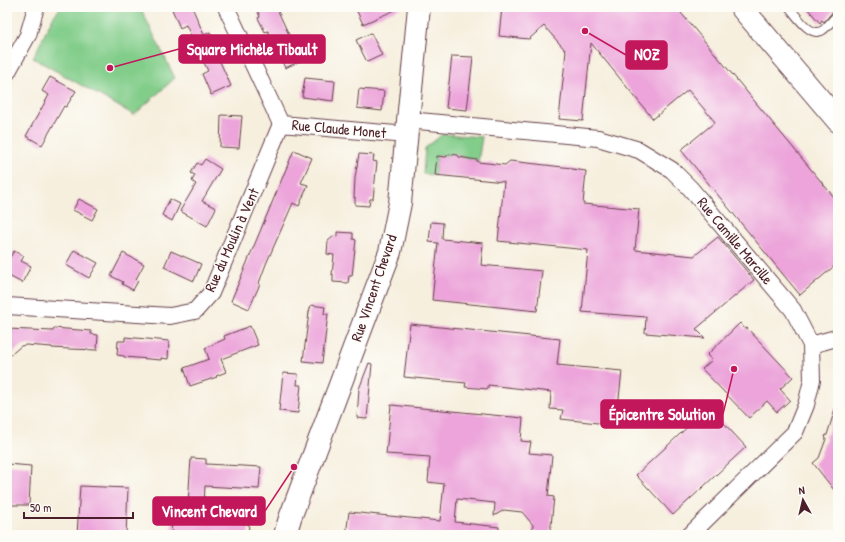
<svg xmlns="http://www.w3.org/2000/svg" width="845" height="542" font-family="'Patrick Hand',sans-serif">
	<rect width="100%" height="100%" fill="#fdfcf7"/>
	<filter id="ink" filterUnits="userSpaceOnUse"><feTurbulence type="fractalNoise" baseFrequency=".025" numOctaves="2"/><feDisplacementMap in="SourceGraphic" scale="8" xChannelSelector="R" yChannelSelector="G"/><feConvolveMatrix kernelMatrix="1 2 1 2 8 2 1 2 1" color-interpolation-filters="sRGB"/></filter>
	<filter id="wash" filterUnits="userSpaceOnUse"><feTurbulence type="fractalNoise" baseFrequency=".012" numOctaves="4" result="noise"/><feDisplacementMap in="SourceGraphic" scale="16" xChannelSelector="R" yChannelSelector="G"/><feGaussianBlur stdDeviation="0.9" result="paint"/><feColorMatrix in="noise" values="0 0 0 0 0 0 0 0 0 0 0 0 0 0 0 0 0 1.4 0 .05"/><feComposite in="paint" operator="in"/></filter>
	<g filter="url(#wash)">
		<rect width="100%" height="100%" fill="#f6efde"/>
		<path fill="#82cd8a" stroke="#66765a" d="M61,7H140L175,78L134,115L33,58L53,17Z
			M443,134L482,137L478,162L477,160L459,157L458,155L446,157L437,156L435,175L423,174L425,148Z"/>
		<g id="blocks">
			<path fill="#eca4da" d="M171,7H192L204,35L210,32L220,53L217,55L231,86L211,95L202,74L208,71L186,25L180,28Z
				M256,7H276L290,37H291L303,60L285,68L268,31L265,32L258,18L260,17Z
				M355,7H402L363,24Z
				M502,7H676L732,74L838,202V263L800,295L681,150L715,122L688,90L653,119L591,43L583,121L559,119L566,51L544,26L529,39L499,36Z
				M806,7H838V9L834,10L824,22L822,20L820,23Z
				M371,33L382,55L367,62L356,40Z
				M452,56L473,57L467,110L446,108Z
				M50,77L76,91L66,107L64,106L42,145L26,136L49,95L42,91Z
				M305,78L335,81L333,101L302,97Z
				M359,89L384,91L382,111L357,108Z
				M221,115L242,116L239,148L220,147Z
				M294,150L312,158L301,183L308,185L299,206L293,203L266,264L259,283L260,284L249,309L231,301Z
				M359,154L374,155L373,161L377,162L373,199H370L369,206L355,205V197L354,198L355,178Z
				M449,154L458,155L459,157L477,160L478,162L505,165L510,161L572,168V169L586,171L583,204L639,209L635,250L694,256L718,237L754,280L696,329L705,338L645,333L646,317L582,312L588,250L498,241L504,182L435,175L437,156L446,157Z
				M205,159L221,169L202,201L216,208L207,226L180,211L196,184L192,181L195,175L191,173L197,163L201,165Z
				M79,199L98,209L92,220L73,210Z
				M170,199L180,204L172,221L162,215Z
				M431,222L443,223L442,239L483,243L481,265L542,271L537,311L432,300L438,243L429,242Z
				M337,232L353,233V239L356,240L352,276H349L348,283L333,282V274L332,275L334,255L327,254L328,241L334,236L337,237Z
				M74,250L98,263L89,278L66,265Z
				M14,251L24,256L21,261L31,266L22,283L7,275V262Z
				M171,251L201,264L194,281L164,267Z
				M123,253L144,264L136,279L138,281L133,290L122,284L123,282L111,276Z
				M311,305L325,307L324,314H328L322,363L303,361L309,312Z
				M740,323L745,329L747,328L793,377L780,389L790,400L777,412L767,401L749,418L702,369L712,360L707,355Z
				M410,324L560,339L557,365L622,371L616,425L561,419L563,410L550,409L551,392L488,385V389L465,387L466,383L404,377Z
				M250,326L258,345L221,359L226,372L216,376L217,377L190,386L184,368L209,359L205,348L225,339L224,336Z
				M54,328L91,331V334L98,335L97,350L70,349L52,348V347L26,345L21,346L7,358V329L53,331Z
				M125,337L169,341L168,359L161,358V360L124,357V356L117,355L118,341H125Z
				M369,363L372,364L367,419L357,418L359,389Z
				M283,373L298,374L297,385H301L298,413L279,411Z
				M391,405L523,418L521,441L531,442L529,453L552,455L548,496L554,497L550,535L532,531L533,525L522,512L504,510L494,516L495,503L457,499L455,522L499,527V535H346L349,512L440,521L444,484L428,482L430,457L386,454Z
				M709,407L746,447L673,515L636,475Z
				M835,409L838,410V495L813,463L819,458L826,439L825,436L827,435Z
				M191,458L206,459V464L261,467L259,489L205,486L203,521L249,524L248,535H171L172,520H187Z
				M7,464L31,466L29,505H7Z
				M80,486L128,488L126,535H77Z"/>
		</g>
	</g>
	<g filter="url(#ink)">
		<use href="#blocks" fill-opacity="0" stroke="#643e46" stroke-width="1"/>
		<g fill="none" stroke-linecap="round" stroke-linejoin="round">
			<defs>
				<path id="lane" d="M789,7C796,15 811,39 823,30C828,26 833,19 838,14"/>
				<path id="street" d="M226,7L281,124L407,135
					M7,73L28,35L36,7
					M408,120L598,138L639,150L672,170L690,188L793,310L811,345L812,380L806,405L795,432L690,535
					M7,306L170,316L195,311L211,293L281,124
					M811,345L836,338L838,336"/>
				<path id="secondary" d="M741,7L838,121
					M285,535L290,518L390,252L400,203L419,7"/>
			</defs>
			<use href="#lane" stroke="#643e46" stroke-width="10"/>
			<use href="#street" stroke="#643e46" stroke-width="18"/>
			<use href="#secondary" stroke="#643e46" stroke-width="24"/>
			<use href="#lane" stroke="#fff" stroke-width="8"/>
			<use href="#street" stroke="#fff" stroke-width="16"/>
			<use href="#secondary" stroke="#fff" stroke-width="22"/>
		</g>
	</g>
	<g text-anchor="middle" stroke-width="3" stroke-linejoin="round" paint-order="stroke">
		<g font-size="15" fill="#4a1f2b" stroke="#fdfcf7">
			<text transform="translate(339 129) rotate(5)" y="5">Rue Claude Monet</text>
			<text transform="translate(232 240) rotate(-66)" y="5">Rue du Moulin à Vent</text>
			<text transform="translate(735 241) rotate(50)" y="5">Rue Camille Marcille</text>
			<text transform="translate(374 288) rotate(-71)" y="5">Rue Vincent Chevard</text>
		</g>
	</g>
	<path fill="none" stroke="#c2185b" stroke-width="1.5" d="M110 68L179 49M585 31L626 55M734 369L723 414M294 467L265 511"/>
	<g fill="#c2185b" stroke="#fdfcf7" stroke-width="1.5">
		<circle cx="110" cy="68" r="4"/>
		<circle cx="585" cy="31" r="4"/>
		<circle cx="734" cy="369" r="4"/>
		<circle cx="294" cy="467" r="4"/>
	</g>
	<g fill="#c2185b" stroke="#c2185b" stroke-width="1.5">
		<rect x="179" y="35" width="146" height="28" rx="4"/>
		<rect x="626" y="41" width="41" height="28" rx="4"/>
		<rect x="601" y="400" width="122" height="28" rx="4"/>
		<rect x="153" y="497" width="112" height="28" rx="4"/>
	</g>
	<g font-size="16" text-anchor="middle" font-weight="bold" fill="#fff">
		<text x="252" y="55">Square Michèle Tibault</text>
		<text x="647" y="60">NOZ</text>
		<text x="662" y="420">Épicentre Solution</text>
		<text x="209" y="517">Vincent Chevard</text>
	</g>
	<rect width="845" height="542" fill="none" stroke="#fdfcf7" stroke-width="24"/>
	<g transform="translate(803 500) rotate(352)" stroke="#fdfcf7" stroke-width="3" paint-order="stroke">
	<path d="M0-3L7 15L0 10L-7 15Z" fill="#4a1f2b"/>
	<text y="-6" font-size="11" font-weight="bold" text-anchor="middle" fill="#4a1f2b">N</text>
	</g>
	<path d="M24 512v6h109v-6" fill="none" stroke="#4a1f2b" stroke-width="2"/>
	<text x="30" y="512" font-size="12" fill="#4a1f2b" stroke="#fdfcf7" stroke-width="3" paint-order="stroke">50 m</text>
</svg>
